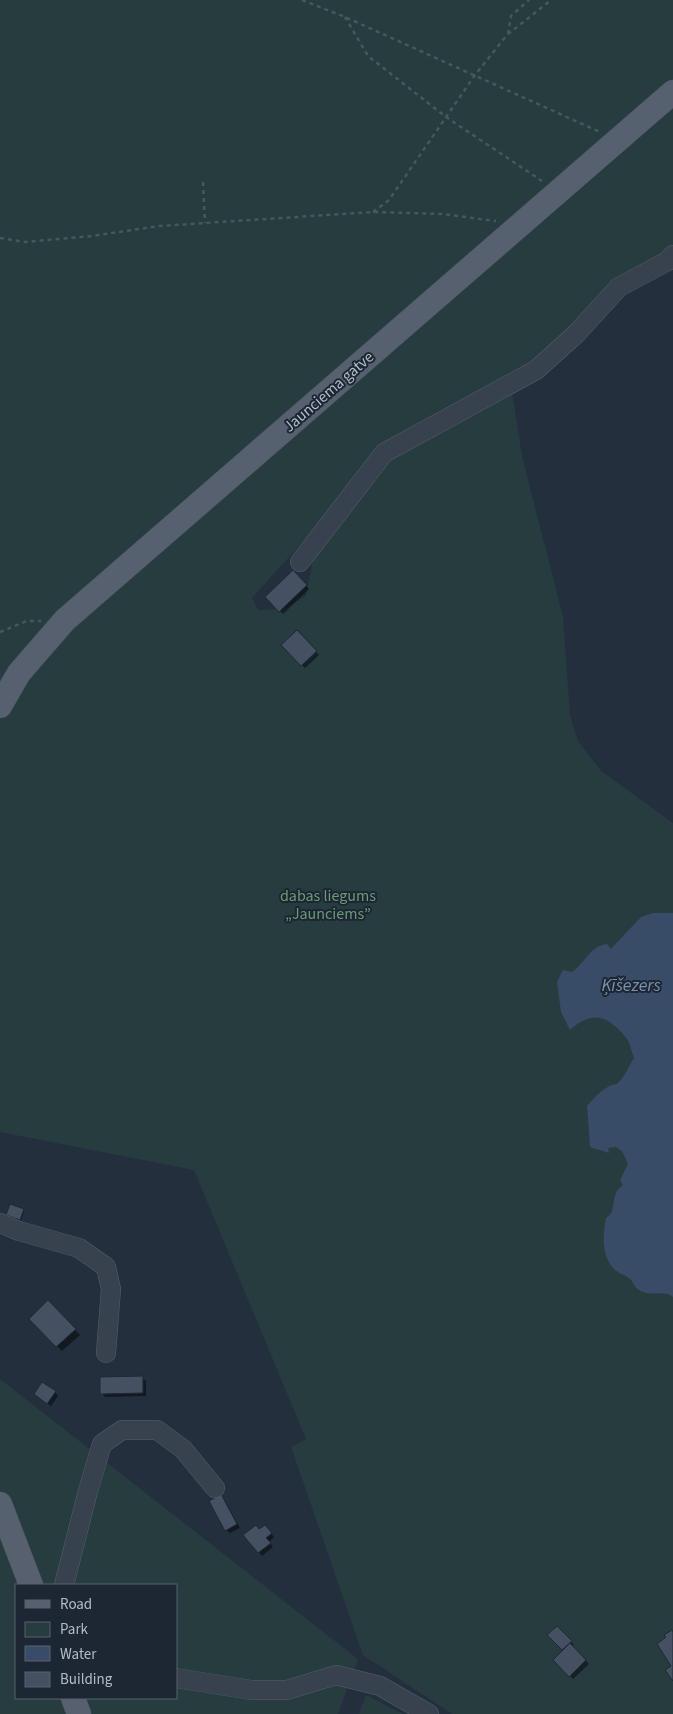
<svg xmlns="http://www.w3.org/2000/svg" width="673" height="1714" font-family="'Source Sans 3',sans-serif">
	<rect width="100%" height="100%" fill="#242f3e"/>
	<path fill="#263c3f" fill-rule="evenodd" d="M0,0H673V267L666,262L511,385L522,456L563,617L570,715L578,741L601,771L673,823V1714H452L363,1655L291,1447L306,1439L194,1170L0,1132ZM337,504L318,533L306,596L284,609L258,610L252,598Z
		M0,1379L358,1659L338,1714H0ZM16,1585H176V1698H16Z
		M366,1695L403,1714H359Z"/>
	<path fill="#394c67" d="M653,913H673V1297C664,1290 653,1296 643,1292C633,1288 635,1283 629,1278C624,1274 617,1273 613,1268C601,1254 603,1234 606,1218C619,1210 608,1195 623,1185L620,1180L628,1164L622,1151L616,1147L608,1148L609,1153L590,1147L587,1106C593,1099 603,1088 612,1085C618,1083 614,1086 619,1082C623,1079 630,1064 634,1058C632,1053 631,1048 629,1043C627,1037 621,1032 616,1027C600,1012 586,1016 570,1030L561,1012L557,982L563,970L572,972C585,963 590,946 607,944L611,949L641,917Z"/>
	<path fill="#0007" d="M293,571L309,589L283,614L267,597Z
		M297,632L319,655L305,668L282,645Z
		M23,1210L24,1211L21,1221L7,1215Z
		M48,1302L80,1335L62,1351L31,1319Z
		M142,1378L146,1381V1396L105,1397L102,1393Z
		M55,1392L58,1396L51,1406L38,1397Z
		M224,1499L240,1528L230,1533L226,1530Z
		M268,1529L274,1537L269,1542L273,1547L262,1556L245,1535Z
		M557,1628L574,1645L572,1647L589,1664L573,1679L554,1660L564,1650L549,1635Z"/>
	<path fill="#455162" stroke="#1f2835" d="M293,570L307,585L279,612L265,597Z
		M297,630L317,651L301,666L281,645Z
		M10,1204L24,1209L20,1220L6,1215Z
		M48,1300L76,1329L56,1347L29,1319Z
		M143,1376V1393L100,1394V1377Z
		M42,1382L56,1391L47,1404L34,1394Z
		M221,1494L237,1524L225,1531L209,1501Z
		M256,1525L259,1529L265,1525L272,1533L266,1538L271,1543L258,1553L243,1535Z
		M557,1626L572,1641L562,1650L547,1635Z
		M672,1630L673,1632V1681L665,1670L671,1666L657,1644L666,1637L664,1635Z
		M570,1643L586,1660L569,1677L553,1660Z"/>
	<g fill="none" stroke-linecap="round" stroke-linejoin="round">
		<defs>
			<path id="minor" d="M300,562L384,453L536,370L576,334L619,287L666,262L673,255
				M0,1223L19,1231L79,1248L106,1267L111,1289L106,1353
				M64,1585L88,1491L102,1444L122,1430H157L183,1449L215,1488
				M176,1678L251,1690H287L336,1675L380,1686L429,1714"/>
			<path id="major" d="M0,706L19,673L65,620L673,92
				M0,1504L31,1585
				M73,1698L79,1714"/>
		</defs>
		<use href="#minor" stroke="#565f6c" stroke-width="20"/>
		<use href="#major" stroke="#414a57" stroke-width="25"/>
		<path stroke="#44595c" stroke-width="2.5" stroke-dasharray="4 4" stroke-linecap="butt" d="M302,0L345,17L600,132
			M345,17L368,56L446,117L542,181
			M508,34L511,16L529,0
			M203,182L205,223
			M373,212L389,200L475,75L507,35L551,0
			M0,238L25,242L92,236L159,226L373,212L442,214L496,221
			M0,632L27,621H41"/>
		<use href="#minor" stroke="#38414e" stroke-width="19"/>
		<use href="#major" stroke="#56606e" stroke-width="24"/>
	</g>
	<g text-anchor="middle" stroke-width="4" stroke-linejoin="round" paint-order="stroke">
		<g font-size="16" fill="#b4bcc9" stroke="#1d2633">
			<text transform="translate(328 391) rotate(-41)" y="6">Jaunciema gatve</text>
		</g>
		<g font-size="16" fill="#6b9a76" stroke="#1d2633">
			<text x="328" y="901">dabas liegums<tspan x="328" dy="18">„Jaunciems”</tspan></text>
		</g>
		<g font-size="18" font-style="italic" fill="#7c92b1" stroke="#1d2633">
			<text x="631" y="991">Ķīšezers</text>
		</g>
	</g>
	<rect x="15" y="1584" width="162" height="115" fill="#1d2633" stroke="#59626f"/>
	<rect x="25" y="1600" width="25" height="8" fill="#56606e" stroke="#59626f"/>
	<text x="60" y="1609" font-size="15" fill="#b4bcc9">Road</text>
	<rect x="25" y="1622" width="25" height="15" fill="#263c3f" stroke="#59626f"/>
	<text x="60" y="1634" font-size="15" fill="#b4bcc9">Park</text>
	<rect x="25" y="1646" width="25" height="15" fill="#394c67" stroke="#59626f"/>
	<text x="60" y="1659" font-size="15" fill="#b4bcc9">Water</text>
	<rect x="25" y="1672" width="25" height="15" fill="#455162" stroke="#59626f"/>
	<text x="60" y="1684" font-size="15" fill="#b4bcc9">Building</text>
</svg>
